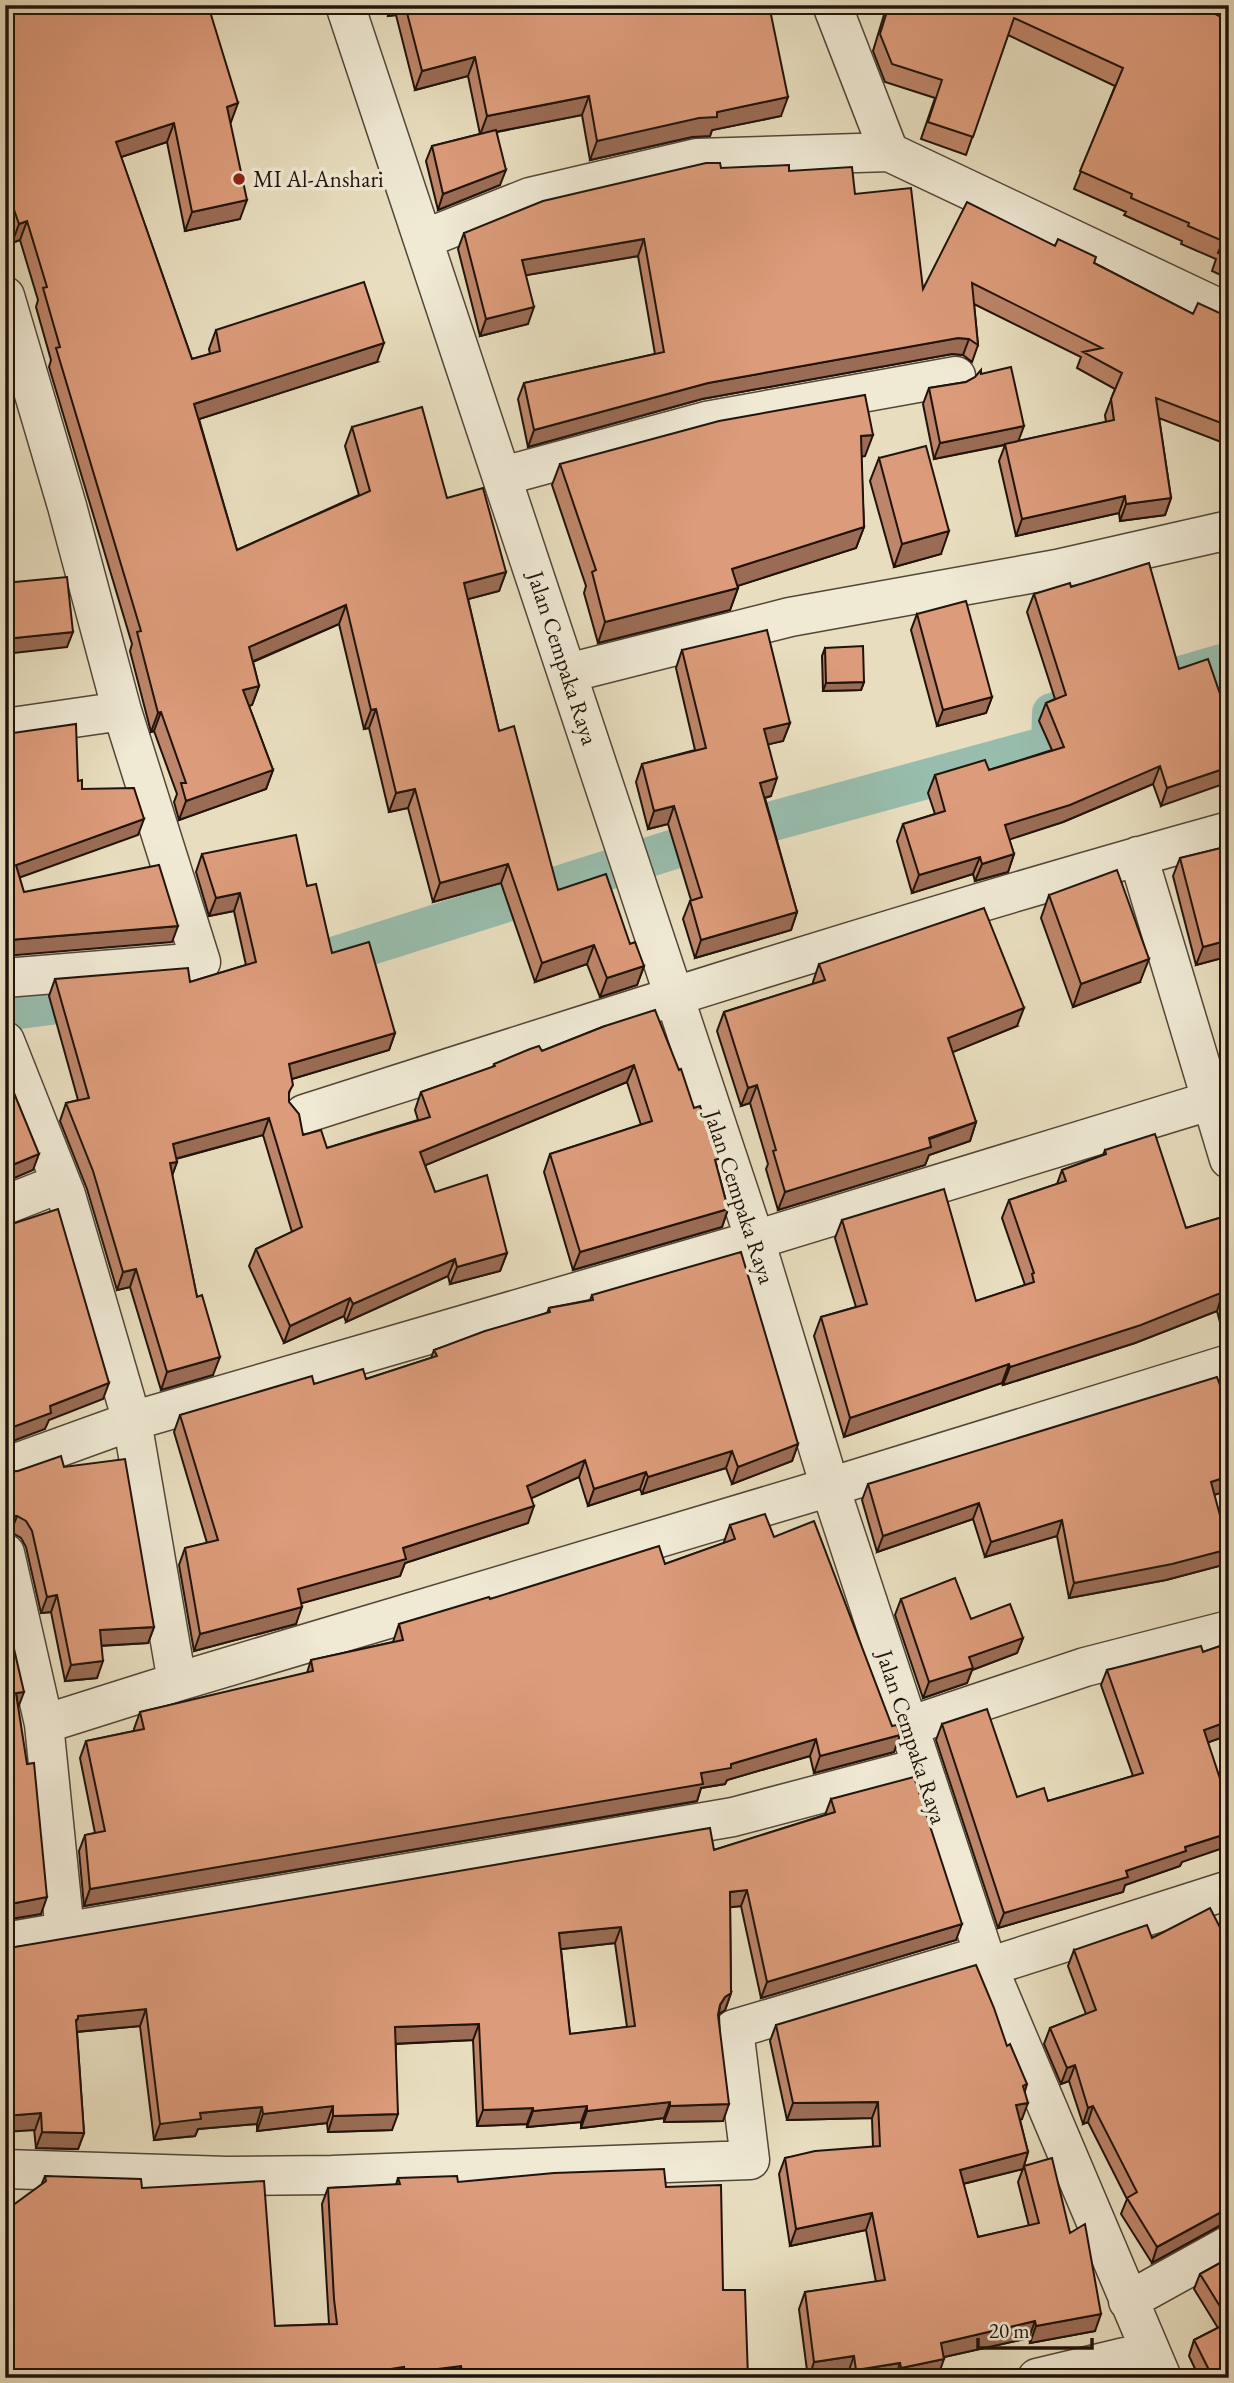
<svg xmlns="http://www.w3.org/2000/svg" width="1234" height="2383" font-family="'EB Garamond',serif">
	<rect width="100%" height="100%" fill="#e8debf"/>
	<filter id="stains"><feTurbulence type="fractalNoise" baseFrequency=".00286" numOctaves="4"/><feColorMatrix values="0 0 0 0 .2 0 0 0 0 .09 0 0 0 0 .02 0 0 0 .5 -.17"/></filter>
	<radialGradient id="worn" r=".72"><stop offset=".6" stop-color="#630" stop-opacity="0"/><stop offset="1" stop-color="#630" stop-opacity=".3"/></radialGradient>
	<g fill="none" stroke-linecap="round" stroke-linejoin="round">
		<path stroke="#98bdac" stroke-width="40" d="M1157,683L1222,664L1229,671
			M317,962L703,840L1051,745L1052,713L1073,707
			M20,1009L104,998"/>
		<defs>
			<path id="minor" d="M345,5L755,1240L830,1487L988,1967L1162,2378
				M832,5L889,152L1229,313
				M424,239L530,197L697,158L889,152
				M5,296L67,506L122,711L201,962L5,978
				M503,476L706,421L956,376
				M568,673L790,617L1057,569L1229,530
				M5,728L122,711
				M1138,856L1229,1159
				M5,1041L66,1195L132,1421L177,1682
				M304,1114C611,1016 918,917 1229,831
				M5,1205L61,1183
				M5,1467L132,1421L755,1240L1229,1095
				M5,1553L44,1724L65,1932
				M44,1724L177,1682L830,1487L1229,1364
				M909,1726L1085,1667L1229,1630
				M5,1942L733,1817L922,1767
				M988,1967L1229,1890
				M5,2169L227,2176L332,2175L750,2160L734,2029L984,1955
				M1128,2301L1229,2245
				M1037,2378L1150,2351"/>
		</defs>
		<use href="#minor" stroke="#534638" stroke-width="41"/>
		<use href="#minor" stroke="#f0ead5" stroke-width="38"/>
	</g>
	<path fill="#bd8569" stroke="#21130b" stroke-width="2" fill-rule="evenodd" d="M5,5H231L210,12L231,122L230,123L240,219L185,231L167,142L121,157L192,359L210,354L209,349L216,330L377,362L199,419L237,550L359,495L345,446L352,427L447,498L506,572L499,591L468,599L499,731L558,890L630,944L644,966L637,985L600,997L587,964L535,982L501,883L433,902L408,808L389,812L369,728L364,729L339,624L253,662L259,686L252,705L249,706L273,770L266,789L179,820L174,802L177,794L154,731L151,732L150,728L130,651L132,644L49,367L51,360L36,307L38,300L20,240L12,243L5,223Z
		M386,5H748L781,116L712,130L710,136L692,137L590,160L582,115L497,132L500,185L438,210L426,161L432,146L480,134L468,76L415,90L396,15L388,16Z
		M887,5H1198L1229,21V279L1212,271L1216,259L1181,244L1182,241L1124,215L1126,212L1074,189L1115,86L1008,35L966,155L921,139L935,98L885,82L873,51Z
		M721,168L789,171L855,194L923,289L1055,246L1094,263L1193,314L1229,316V445L1159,418L1171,498L1165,515L1120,521L1119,513L1016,536L999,461L1005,445L934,459L923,404L929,388L966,382L981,374L1018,441L1106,422L1105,415L1115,389L1077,368L1081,357L974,304L978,345L972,362L963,355L952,354L702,399L528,447L518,399L524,383L655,354L638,256L526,275L528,324L480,336L458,249L464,233Z
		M861,456L864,527L856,548L737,586L738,588L730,610L598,643L584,593L586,586L552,485L560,464L865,456Z
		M879,458L941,554L894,567L870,481Z
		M1071,587L1179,669L1229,720L1161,806L1153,784L1063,822L1009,839L1014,854L1008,872L975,881L973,874L912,893L897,841L903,824L935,814L928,793L935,775L989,770L1052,750L1039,721L1046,703L1055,699L1027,612L1034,594Z
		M917,614L992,697L986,713L937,726L911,630Z
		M825,648L864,682L861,690L823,691L822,656Z
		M682,650L790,723L783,741L768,744L771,796L765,798L797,912L791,930L695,958L683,919L690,901L691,900L668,824L648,829L636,782L642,764L695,750L676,668Z
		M1229,846V967L1226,957L1196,965L1173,876L1180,858Z
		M202,854L307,886L332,953L395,1033L389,1050L292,1079L289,1094V1102L303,1135L327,1148L418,1120L415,1110L421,1092L493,1067L494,1064L542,1051L605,1026L694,1108L716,1163L728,1209L722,1227L573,1270L544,1172L550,1154L641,1125L627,1082L425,1165L435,1192L507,1253L500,1271L450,1284L448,1276L346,1322L344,1316L284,1343L249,1266L256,1249L292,1232L263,1135L176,1159L177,1162L172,1175L213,1375L161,1390L130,1287L117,1290L87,1189L60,1121L66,1103L78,1100L49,996L55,979L190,982L246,965L234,911L209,916L196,872Z
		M1049,895L1140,982L1073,1007L1041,918Z
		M819,964L1017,1026L952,1052L976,1122L970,1141L929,1155L925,1165L778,1210L766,1169L768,1164L750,1103L741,1106L717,1031L724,1012L813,984V982Z
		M1105,1150L1186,1228L1229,1215V1324L1221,1326L1217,1311L1135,1343L1003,1385L1002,1383L844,1437L814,1336L821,1317L856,1307L835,1238L842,1220L976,1301L1025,1285L1002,1218L1009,1200L1057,1184L1062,1170L1103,1155Z
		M592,1295L798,1444L792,1461L732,1484L726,1468L642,1494L640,1489L588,1506L579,1477L531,1498L528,1523L405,1563L400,1576L301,1603L296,1624L194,1651L179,1565L185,1548L207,1543L174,1432L180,1415L314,1384L366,1379L431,1358L434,1350L547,1313L549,1308L590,1300Z
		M1229,1410V1490L1214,1495L1229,1549L1223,1565L1166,1580L1069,1598L1057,1536L985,1557L973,1519L877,1552L862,1500L868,1484Z
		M64,1467L154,1627L148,1643L101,1646L97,1678L65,1681L51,1612L41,1613L26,1547L21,1538L11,1532L8,1472Z
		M730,1525L774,1537L892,1726L900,1735L894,1752L814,1773L810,1756L727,1780L725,1784L701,1788L697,1801L84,1906L79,1851L85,1835L95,1833L80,1758L86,1741L134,1731V1729L140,1712L307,1673L311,1660L393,1642L399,1624L490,1599L665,1564L724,1543V1542Z
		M901,1599L971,1619L1023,1638L1017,1653L972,1670L967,1683L923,1698L895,1615Z
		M1229,1643V1735L1208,1742L1180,1866L1125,1885L1123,1892L998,1928L936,1740L942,1724L1017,1797L1048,1801L1133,1776L1101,1685L1107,1670L1203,1652Z
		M831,1799L956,1940L761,1998L741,1906L730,1907L731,1993L725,2010L719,2014L723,2121L664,2122V2118L581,2128V2122L527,2127V2124L477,2126L473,2040L396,2044L392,2130L328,2132L327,2123L257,2131V2124L198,2129L195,2136L154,2140L140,2026L77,2032L84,2133L78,2149L36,2148L15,1947L714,1850L825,1815ZM615,1943L627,2027L570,2034L561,1949Z
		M1074,1950L1219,2226L1152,2263L1121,2214L1127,2199L1088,2122L1083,2124L1069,2081L1061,2084L1044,2044L1050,2028L1086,2014L1068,1966Z
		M776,2025L1007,2046L1027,2084L1025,2091L1022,2119L1020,2120L1028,2152L1023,2169L963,2184L978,2237L1029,2226L1018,2182L1024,2166L1070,2233L1095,2331L1030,2343L1029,2338L944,2357L938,2376L929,2378H849L848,2373L808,2378L799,2309L805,2292L876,2282L866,2230L790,2246L779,2174L785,2158L873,2147L872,2118L787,2120L770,2041Z
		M45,2176L142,2188L275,2326L329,2324L322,2204L328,2188L396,2185L398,2178L458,2182L666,2187L723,2290L748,2378H5L42,2183Z
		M1229,2258V2378H1196L1197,2373L1189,2356L1194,2340L1218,2328L1194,2289L1200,2274Z"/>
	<path fill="#9a6c55" stroke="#21130b" stroke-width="2" d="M201,5H231L198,15Z
		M392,5H399L396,15L388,16Z
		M475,57L468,76L415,90L422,71Z
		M589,96L582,115L480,135L487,116Z
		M788,97L781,116L712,130L710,136L692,137L590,160L597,141L717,112Z
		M238,103L231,122L220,126L227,107Z
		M174,123L167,142L109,161L116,142Z
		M506,170L500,185L438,210L443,194Z
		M247,200L240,219L185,231L192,212Z
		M27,221L20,240L12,243L19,224Z
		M644,239L638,256L516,277L522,260Z
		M534,307L528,324L480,336L486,319Z
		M958,338L969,339L963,355L952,354L702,399L528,447L534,430L708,383Z
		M384,343L377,362L187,423L194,404Z
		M1024,426L1018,442L934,459L940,443Z
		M873,435L865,456L853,458L861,436Z
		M1125,496L1119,513L1016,536L1022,519Z
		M1171,498L1165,515L1120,521L1126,504Z
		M864,527L856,548L725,590L732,569Z
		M949,531L941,554L894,567L902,544Z
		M506,572L499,591L457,602L464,583Z
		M738,588L730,610L598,643L605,622Z
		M346,605L339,624L242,666L249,647Z
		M73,632L67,647L5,654V639Z
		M864,682L861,690L823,691L826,683Z
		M259,686L252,705L236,709L243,690Z
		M992,697L986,713L937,726L943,710Z
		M376,709L369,728L364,729L371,710Z
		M161,712L154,731L151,732L158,713Z
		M790,723L783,741L758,747L764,729Z
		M1160,766L1153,784L1063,822L999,843L1005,825Z
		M1229,767V782L1161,806L1167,788Z
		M273,770L266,789L179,820L186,801Z
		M777,778L771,796L754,801L760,783Z
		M415,789L408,808L389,812L396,793Z
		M674,806L668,824L648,829L654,811Z
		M144,819L138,835L10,881L16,865Z
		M1014,854L1008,872L975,881L982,864Z
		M980,857L973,874L912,893L919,875Z
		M508,864L501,883L433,902L440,883Z
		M240,893L234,911L209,916L216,898Z
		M797,912L791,930L695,958L701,940Z
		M178,926L172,942L5,956V941L9,940Z
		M1229,940V949L1226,957L1196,965L1203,947Z
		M594,945L587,964L535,982L542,963Z
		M1149,959L1140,982L1073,1007L1081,984Z
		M644,966L637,985L600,997L607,978Z
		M1024,1008L1017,1026L941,1057L948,1038Z
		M395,1033L389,1050L282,1082L289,1064Z
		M634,1065L627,1082L414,1170L420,1152Z
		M757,1085L750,1103L741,1106L748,1088Z
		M269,1118L263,1135L167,1161L173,1144Z
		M976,1122L970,1141L929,1155L925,1165L778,1210L785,1192Z
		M39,1154L33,1170L5,1182V1168Z
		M177,1162L171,1179L170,1163Z
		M728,1209L722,1227L573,1270L580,1252Z
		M507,1253L500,1271L450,1284L457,1267Z
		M455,1259L448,1276L346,1322L353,1304Z
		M136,1269L130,1287L117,1290L123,1272Z
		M1223,1292L1217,1311L1135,1343L1003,1385L1010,1367Z
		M350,1298L344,1316L284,1343L290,1326Z
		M1228,1308L1229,1324L1221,1326Z
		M220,1357L213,1375L161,1390L167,1372Z
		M1009,1364L1002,1383L844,1437L850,1418Z
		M109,1383L103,1399L49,1420L45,1429L5,1444V1430L50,1406Z
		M798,1444L792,1461L732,1484L738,1467Z
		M732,1451L726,1468L642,1494L648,1477Z
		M585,1460L579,1477L521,1503L527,1486Z
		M646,1472L640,1489L588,1506L594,1489Z
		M1229,1476V1490L1205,1498L1211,1482Z
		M979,1503L973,1519L877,1552L883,1536Z
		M534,1506L528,1523L405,1563L400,1576L292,1606L298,1589L403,1548Z
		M5,1516H17L11,1532H5Z
		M1062,1520L1057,1536L985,1557L991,1542Z
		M1229,1549L1223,1565L1166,1580L1069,1598L1074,1583Z
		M57,1595L51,1612L41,1613L47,1597Z
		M302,1607L296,1624L194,1651L200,1634Z
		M154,1627L148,1643L94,1646L100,1630Z
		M1023,1638L1017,1653L972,1670L967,1683L923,1698L929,1682L969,1657Z
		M103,1661L97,1678L65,1681L71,1665Z
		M24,1692L18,1708L16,1693Z
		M1229,1721V1735L1198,1746L1204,1730Z
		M900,1735L894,1752L814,1773L820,1756Z
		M816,1739L810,1756L727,1780L725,1784L701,1788L697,1801L84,1906L90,1889L701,1773Z
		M1229,1833V1846L1182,1862L1180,1866L1125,1885L1123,1892L998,1928L1004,1913L1126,1871L1185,1847Z
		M747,1890L741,1906L724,1908L730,1892Z
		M47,1897L41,1914L5,1920V1905Z
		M962,1924L956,1940L761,1998L767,1982Z
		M621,1927L615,1943L553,1950L559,1933Z
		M731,1993L725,2010L719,2014L720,2005L725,1997Z
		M146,2009L140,2026L73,2032L78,2016Z
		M479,2024L473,2040L389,2044L395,2027Z
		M1075,2065L1069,2081L1061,2084L1067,2068Z
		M670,2102L664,2118L581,2128L587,2111Z
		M878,2102L872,2118L787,2120L793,2103Z
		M1028,2103L1022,2119L1010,2122L1016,2105Z
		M729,2104L723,2121L664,2122L670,2106Z
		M333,2106L327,2123L257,2131L263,2114Z
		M587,2106L581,2122L527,2127L533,2111Z
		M1093,2106L1088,2122L1083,2124L1088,2108Z
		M262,2107L257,2124L198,2129L195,2136L154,2140L160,2124L200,2113Z
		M533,2108L527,2124L477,2126L483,2110Z
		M41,2113L35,2130L5,2132V2116Z
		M398,2114L392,2130L328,2132L333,2116Z
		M42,2132L84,2133L78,2149L36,2148Z
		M1028,2152L1023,2169L954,2186L960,2170Z
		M1229,2209V2224L1219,2226L1152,2263L1157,2247L1225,2210Z
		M872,2213L866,2230L790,2246L796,2229Z
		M1101,2314L1095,2331L1030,2343L1036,2326Z
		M1035,2321L1029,2338L935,2359L941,2343Z
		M854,2356L848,2373L809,2378L814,2362Z
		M944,2359L938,2376L929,2378H898L901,2368Z
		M900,2363L895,2378H853L856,2370Z
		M461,2366L457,2378H403L405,2373Z
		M404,2367L400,2378H334Z
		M170,2373L168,2378H109L110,2375Z"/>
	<path fill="#dc9b7a" stroke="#21130b" stroke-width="2" fill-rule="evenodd" d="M5,5H208L238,103L227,107L247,200L192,212L174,123L116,142L192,359L220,351L216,330L364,282L384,343L194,404L237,550L370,491L352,427L422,407L447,498L483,488L506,572L464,583L499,731L514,726L558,890L606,874L630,944L635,942L644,966L607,978L594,945L542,963L508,864L440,883L415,789L396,793L376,709L371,710L346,605L249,647L259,686L243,690L273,770L186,801L181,783H186L161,712L158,713L157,709L137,632L141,631L56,348L60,347L43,288L47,287L27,221L19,224L5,184V156L11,154L5,137Z
		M405,5H748L749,7L759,5H769L788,97L717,112V117L699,118L597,141L589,96L487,116L475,57L422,71Z
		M889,5H1198L1229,21V258L1218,253L1223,241L1188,226L1189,223L1131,198L1132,194L1080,171L1123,68L1014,18L973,137L928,122L942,80L892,64L880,34Z
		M496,130L506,170L443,194L432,146Z
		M706,163H720L721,168L789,165V171L852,167L855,194L911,188L923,289L967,202L1055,246L1058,239L1096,257L1094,263L1193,314L1198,303L1226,316H1229V426L1156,398L1171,498L1126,504L1125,496L1022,519L1005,444L1114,420L1111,399L1122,373L1083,352L1102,348L972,283L978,345L969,339L958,338L708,383L534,430L524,383L664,352L644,239L522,260L534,307L486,319L464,233L543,201Z
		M1011,367L1024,426L940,443L929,388L966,382L975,377L981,370V374Z
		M865,395L873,435L861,436L864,527L732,569L738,588L605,622L592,572L596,570L560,464L719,421Z
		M926,446L949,531L902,544L879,458Z
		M1149,563L1179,669L1208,659L1229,720V767L1167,788L1160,766L1070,805L1005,825L1014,854L982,864L980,857L919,875L903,824L945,811L935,775L985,760L989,770L1064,747L1046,703L1066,695L1034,594L1070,583L1071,587Z
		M67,577L73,632L5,639V583Z
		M966,601L992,697L943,710L917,614Z
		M767,630L790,723L764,729L777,778L760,783L797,912L701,940L690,901L702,897L674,806L654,811L642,764L706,748L682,650Z
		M863,646L864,682L826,683L825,648Z
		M76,724L78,781L82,780V789L134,788L144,819L16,865L24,892L159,865L178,926L9,940L5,941V732L13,733Z
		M296,835L307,886L316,884L332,953L369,942L395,1033L289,1064L293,1085L289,1092V1102L299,1114L303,1135L321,1130L327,1148L430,1117L421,1092L495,1066L494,1064L530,1049L539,1046L542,1051L605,1026L655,1010L679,1070L681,1069L694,1108L700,1106L718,1159L715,1160L728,1209L580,1252L550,1154L652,1121L634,1065L420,1152L435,1192L487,1175L507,1253L457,1267L455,1259L353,1304L350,1298L290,1326L256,1249L302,1227L269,1118L173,1144L177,1162L170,1163L197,1297L202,1295L220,1357L167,1372L136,1269L123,1272L93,1171L66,1103L89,1098L55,979L188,968L190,982L256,962L240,893L216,898L202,854Z
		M1229,846V940L1203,947L1180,858Z
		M1117,870L1149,959L1081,984L1049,895Z
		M984,908L1024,1008L948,1038L976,1122L929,1138L931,1147L785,1192L773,1151L776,1150L757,1085L748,1088L724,1012L825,980L819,964Z
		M5,1071L39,1154L5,1168Z
		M1155,1134L1186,1228L1229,1215V1308L1223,1292L1141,1325L1010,1367L1009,1364L850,1418L821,1317L867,1304L842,1220L944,1189L976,1301L1034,1282L1032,1274L1034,1273L1009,1200L1066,1181L1062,1170L1106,1154L1105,1150Z
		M5,1209L7,1210L12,1224L58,1209L109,1383L50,1406L51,1413L5,1430Z
		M741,1252L798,1444L738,1467L732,1451L648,1477L646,1472L594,1489L585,1460L527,1486L534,1506L403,1548L406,1559L298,1589L302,1607L200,1634L185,1548L218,1540L180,1415L312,1376L314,1384L363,1369L366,1379L437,1356L434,1350L485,1331L550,1312L549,1308L593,1300L592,1295Z
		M1217,1377L1229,1410V1476L1211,1482L1229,1549L1172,1564L1074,1583L1062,1520L991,1542L979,1503L883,1536L868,1484Z
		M61,1456L64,1467L125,1459L154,1627L100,1630L103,1661L71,1665L57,1595L47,1597L32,1531L26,1521L17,1516H5V1471L8,1472L18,1471Z
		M765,1514L774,1537L814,1521L892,1726L897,1725L900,1735L820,1756L816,1739L731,1764V1768L701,1773L703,1784L90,1889L85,1835L105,1831L86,1741L144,1729L140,1712L313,1671L311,1660L403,1640L399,1624L489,1597L490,1599L659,1546L665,1564L735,1539L730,1525Z
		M955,1578L971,1619L1010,1604L1023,1638L969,1657L973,1668L929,1682L901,1599Z
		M5,1610L24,1692L16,1693L27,1764L34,1763L47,1897L5,1905Z
		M1229,1643V1721L1204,1730L1229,1806V1833L1185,1847L1186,1851L1126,1871L1128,1877L1004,1913L942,1724L987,1709L1017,1797L1044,1788L1048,1801L1143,1773L1107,1670L1201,1646L1203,1652Z
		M914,1777L962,1924L767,1982L747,1890L730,1892L731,1993L725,1997L720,2005L718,2015L729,2104L670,2106V2102L587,2111V2106L533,2111V2108L483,2110L479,2024L395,2027L398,2114L333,2116V2106L263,2114L262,2107L200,2113L201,2119L160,2124L146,2009L78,2016V2019L76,2020L84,2133L42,2132L41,2113L5,2116V1946L15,1947L710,1828L714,1850L835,1812L831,1799ZM621,1927L635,2026L570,2034L559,1933Z
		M1210,1908L1229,1945V2209L1225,2210L1157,2247L1127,2198L1137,2192L1093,2106L1088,2108L1075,2065L1067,2068L1050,2028L1096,2010L1074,1950L1147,1925L1152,1938Z
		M976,1965L994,2008L1007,2046L1010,2044L1027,2084L1023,2086L1028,2103L1016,2105L1028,2152L960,2170L978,2237L1039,2223L1024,2166L1052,2158L1070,2233L1085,2224L1101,2314L1036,2326L1035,2321L941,2343L944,2359L901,2368L900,2363L856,2370L854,2356L814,2362L805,2292L885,2280L872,2213L796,2229L785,2158L815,2151L880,2146L878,2102L793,2103L776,2025Z
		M664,2169L666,2187L721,2185L723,2290H745L748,2378H463L461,2366L405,2373L404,2367L334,2378H170V2373L110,2375L111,2378H5V2211L46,2181L45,2176L141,2179L142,2188L264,2181L275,2326L337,2324L334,2299L328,2188L400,2184L398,2178L457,2176L458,2182L554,2173Z
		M1229,2258V2321L1200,2274Z
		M1229,2322V2378H1202L1198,2371L1209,2370L1194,2340Z
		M1151,2375L1152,2378H1119Z"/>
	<circle fill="#8f2418" stroke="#f0ead5" stroke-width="2.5" cx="239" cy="179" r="7"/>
	<g text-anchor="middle" stroke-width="7" stroke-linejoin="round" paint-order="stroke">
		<g font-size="23" fill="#21130b" stroke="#f0ead5" text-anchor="start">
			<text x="253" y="187">MI Al-Anshari</text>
		</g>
		<g font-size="23" fill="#21130b" stroke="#f0ead5">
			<text transform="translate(563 658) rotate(72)" y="8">Jalan Cempaka Raya</text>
			<text transform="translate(740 1197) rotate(72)" y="8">Jalan Cempaka Raya</text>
			<text transform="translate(912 1737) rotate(72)" y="8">Jalan Cempaka Raya</text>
		</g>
	</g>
	<rect width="1234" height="2383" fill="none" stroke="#e8debf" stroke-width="28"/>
	<rect x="7" y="7" width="1220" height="2369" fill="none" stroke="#21130b" stroke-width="3.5"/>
	<rect x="14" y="14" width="1206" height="2355" fill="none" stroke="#21130b" stroke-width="2"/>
	<path d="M978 2338v10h114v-10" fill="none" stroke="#21130b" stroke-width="3.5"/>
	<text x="989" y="2338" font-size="21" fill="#21130b" stroke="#f0ead5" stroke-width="5" paint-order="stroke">20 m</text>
	<rect width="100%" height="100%" filter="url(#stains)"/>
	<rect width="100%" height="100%" fill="url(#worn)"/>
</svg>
